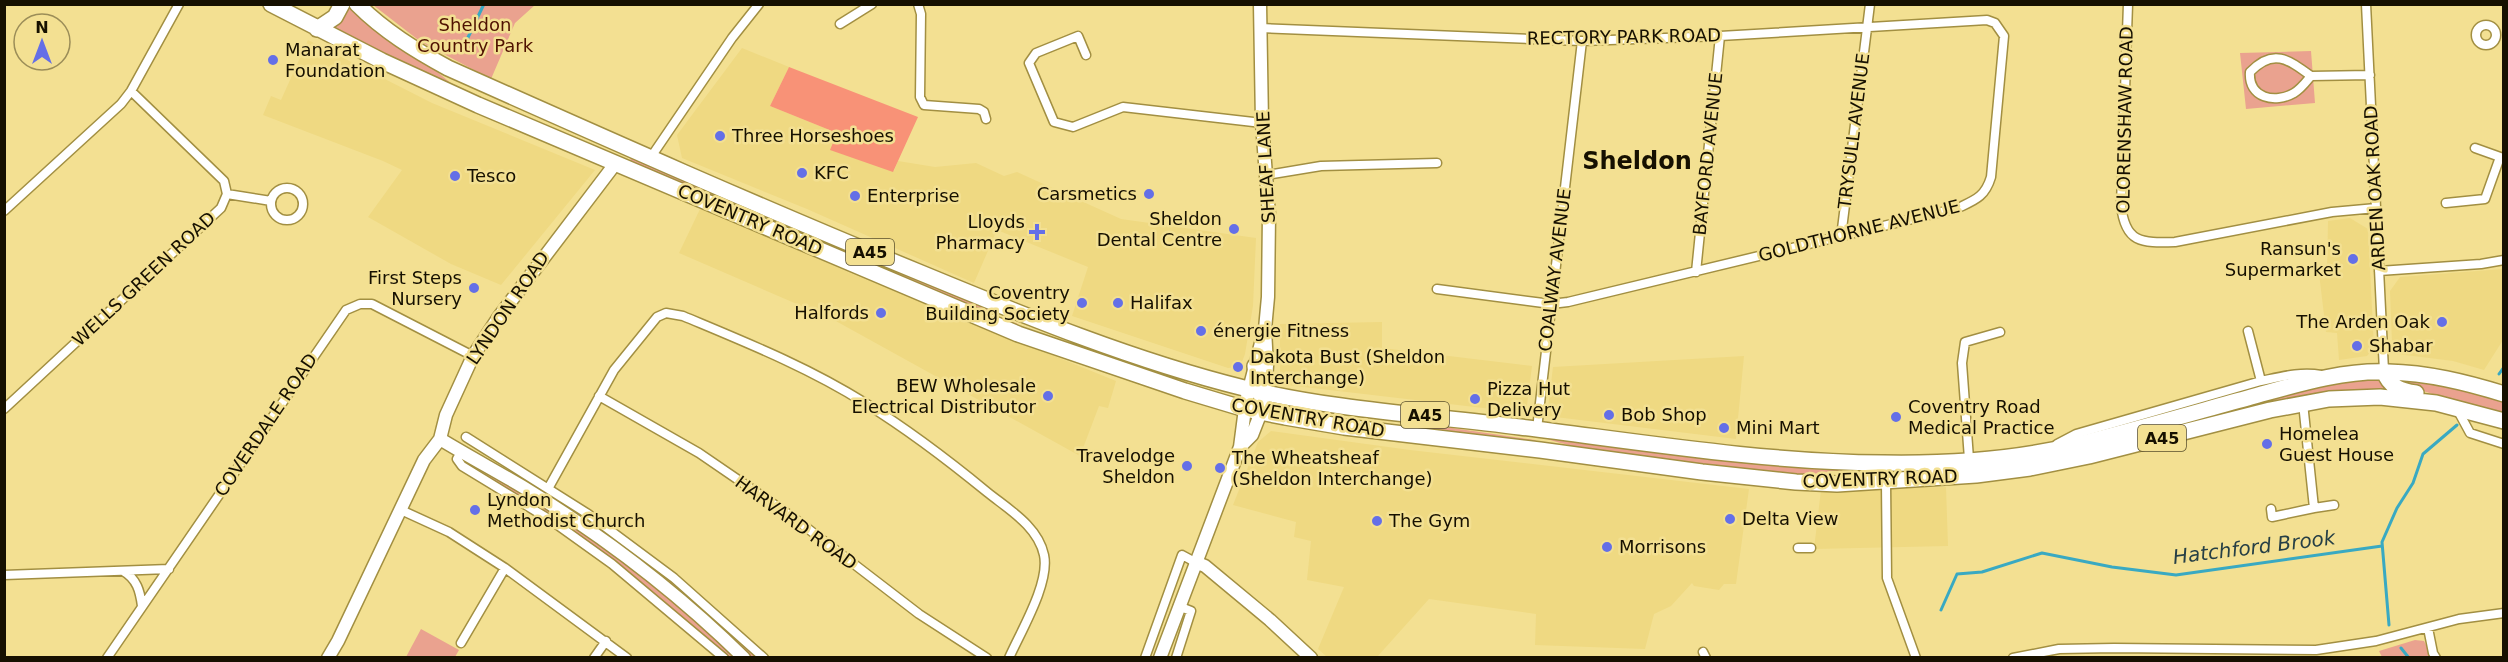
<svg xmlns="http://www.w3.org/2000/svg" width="2508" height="662" font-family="'DejaVu Sans',sans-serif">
	<rect width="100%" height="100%" fill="#f3e092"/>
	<path fill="#efd982" d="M308,40L432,103L595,170L501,285L451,264L368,217L402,170L383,161L263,115L271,96L281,100Z
		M742,48L789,67L770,106L837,133L831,150L894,171L898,161L935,167L976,163L1004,176L1017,172L1121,219L1256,238L1253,306L1245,354L1240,367L1228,368L1072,316L1088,267L997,230L974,283L807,209L682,158L677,135Z
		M701,207L850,273L1116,381L1108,408L1099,406L1080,456L834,320L679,253Z
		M2350,218L2368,229L2374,348L2367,356L2339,360L2337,333L2326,332L2319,273L2327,271L2328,221Z
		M2503,269V340L2484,370L2453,361L2397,354L2392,343L2390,291L2400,277Z
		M1382,322V348L1532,366L1526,413L1287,385L1282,382L1280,376V324Z
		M1744,356L1736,439L1547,416L1553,367Z
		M1271,431L1410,450L1749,489L1736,584H1724L1719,590L1694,586L1692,583L1671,606L1654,614L1645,649L1535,645L1536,614L1429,599L1377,657H1327L1318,649L1344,587L1307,580L1311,541L1294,537L1296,522L1233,505L1258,442Z
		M1946,487L1948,546L1814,549L1821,490Z"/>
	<path fill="#eaa28f" d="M373,5H535L515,23L491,79L421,42Z
		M352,8L394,45L435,70L453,85L487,101L486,104L336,31L335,27L347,9Z
		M2311,51L2315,103L2246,109L2240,53Z
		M630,154L1001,311L998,317L1018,324L1017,326L631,165Z
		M2377,377L2381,379L2391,390L2109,447C2195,416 2286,389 2377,377Z
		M2401,378L2433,382L2503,400V415L2396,383Z
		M1404,421L1535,440L1538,443L1422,431L1403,424Z
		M1542,436L1841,468V471H1830V477C1813,477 1796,477 1780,476C1749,474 1554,449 1542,436Z
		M466,459L582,531L670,598L737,657H727L654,593L605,556L466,465Z
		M567,506L666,575L759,657H751L735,643L567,510Z
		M421,629L459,650L455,657H406Z
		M2415,640L2424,641L2432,657H2382L2379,651Z"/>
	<path fill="#f89277" d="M789,67L918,117L893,172L830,150L837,133L770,106Z"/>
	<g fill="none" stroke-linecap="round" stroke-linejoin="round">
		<path stroke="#39a9c2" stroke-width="3" d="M462,50L484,4
			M2499,374L2504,367
			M1941,610L1957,574L1982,572L2042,553L2112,567L2176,575L2382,546
			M2389,625L2382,542L2397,508L2413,483L2423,454L2457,425
			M2401,648L2409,658"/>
		<defs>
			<path id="street" d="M918,4L921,14L920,97L924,105L979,109L984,112L986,119
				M2128,4L2121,205C2125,243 2141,243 2175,242L2332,212L2376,208
				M2366,4L2384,371
				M840,24L872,4
				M2476 35a10 10 0 1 1 20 0a10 10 0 1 1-20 0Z
				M1260,28L1582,41L1720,36L1987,20L1995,23L2004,36L1991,177C1985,197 1975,200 1958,208L1568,302L1551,304L1437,289
				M1086,55L1078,36L1036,53L1029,63L1054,122L1073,127L1123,107L1262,123
				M2311,76C2288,59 2273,48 2250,72C2248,98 2275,104 2294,93C2301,89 2306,82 2311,76L2370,75
				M2475,148L2503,158
				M651,157L732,38L759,4
				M1267,175L1321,166L1437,163
				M271 204a16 16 0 1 1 32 0a16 16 0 1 1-32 0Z
				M227,194L271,201
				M2446,203L2485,199L2500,157
				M4,211L121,104L131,91L179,4
				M1841,237L1870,4
				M2379,271L2481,264L2504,260
				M1696,272L1720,36
				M2248,331L2261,381
				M599,396L699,453L794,518L919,614L987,658
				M4,409L221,208L227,194L224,181L131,91
				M2457,409L2470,433L2504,444
				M1537,429L1582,41
				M466,437L588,514L674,578L764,658
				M2057,444L2076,434L2261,381C2280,377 2301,371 2321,375
				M461,452L457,459L462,466L552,521L612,564L724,658
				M1969,459L1962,363L1965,342L2000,332
				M1886,482L1887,578L1916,658
				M549,487L614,370L657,317L666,313L683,316C745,342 808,367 865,403C907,429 948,460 987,492C1008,509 1038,526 1044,555C1050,583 1021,631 1009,658
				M2314,508L2334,505
				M2271,509L2272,517L2314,508L2303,403
				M401,510L449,532L505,568L627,658
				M1798,548H1811
				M123,571C137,579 140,591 142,606
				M4,575L169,569
				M2428,628L2433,653L2436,658
				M461,643L505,568
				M1703,652L1706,658
				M107,658L346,310L360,304H372L473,356
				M594,658L606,641
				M1145,658L1182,555L1195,562
				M1176,658L1191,611L1178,606
				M2013,658L2059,649L2114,648L2316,650L2376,641L2459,619L2504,613"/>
			<path id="secondary" d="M440,439C468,456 496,471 523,487C602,535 678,593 744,658
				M1240,447L1252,435L1261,412L1265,392L1267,366L1265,329L1268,297L1269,215L1262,123L1260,4
				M1195,562L1205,566L1270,620L1311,658
				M328,658L338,641L424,460L440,439L446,415L473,356L498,318L615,164
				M1160,658L1240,447L1246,401L1262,339"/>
			<path id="highway" d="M271,4L382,61L478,105L1018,334L1185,391L1245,409L1285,417L1344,427L1540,450L1702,472L1796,482L1837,484L1976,475L2030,468L2089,456L2270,410L2329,399L2380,397L2436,403L2504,421
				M357,4C384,31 415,50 448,68C605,138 762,208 921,273C1025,316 1135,361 1244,388C1335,410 1428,415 1520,427C1641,442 1762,462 1883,463C1946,464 2014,460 2075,445C2134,430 2193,413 2251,397C2295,385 2342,370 2388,372C2428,373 2465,382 2504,394
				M317,29L335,17L342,4
				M1255,366L1258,390L1262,397
				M2384,371C2389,387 2401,391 2416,393"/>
		</defs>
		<use href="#street" stroke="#a28f42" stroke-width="11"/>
		<use href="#secondary" stroke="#a28f42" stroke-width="15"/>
		<use href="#highway" stroke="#a28f42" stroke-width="18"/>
		<use href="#street" stroke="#fff" stroke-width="8"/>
		<use href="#secondary" stroke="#fff" stroke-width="12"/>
		<use href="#highway" stroke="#fff" stroke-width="15"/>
	</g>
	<g fill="#646fe7" stroke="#f3e092" stroke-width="2">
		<circle cx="273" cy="60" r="6"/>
		<circle cx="720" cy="136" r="6"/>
		<circle cx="802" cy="173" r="6"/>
		<circle cx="455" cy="176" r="6"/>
		<circle cx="1149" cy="194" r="6"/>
		<circle cx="855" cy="196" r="6"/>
		<circle cx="1234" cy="229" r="6"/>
		<path d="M1034 223h6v6h6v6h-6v6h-6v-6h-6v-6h6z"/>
		<circle cx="2353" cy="259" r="6"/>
		<circle cx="474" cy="288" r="6"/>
		<circle cx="1082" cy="303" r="6"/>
		<circle cx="1118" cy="303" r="6"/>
		<circle cx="881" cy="313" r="6"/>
		<circle cx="2442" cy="322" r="6"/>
		<circle cx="1201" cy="331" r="6"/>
		<circle cx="2357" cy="346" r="6"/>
		<circle cx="1238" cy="367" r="6"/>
		<circle cx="1048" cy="396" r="6"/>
		<circle cx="1475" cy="399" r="6"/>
		<circle cx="1609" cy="415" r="6"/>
		<circle cx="1896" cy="417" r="6"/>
		<circle cx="1724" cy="428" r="6"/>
		<circle cx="2267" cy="444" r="6"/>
		<circle cx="1187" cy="466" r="6"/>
		<circle cx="1220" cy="468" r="6"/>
		<circle cx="475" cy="510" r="6"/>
		<circle cx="1730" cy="519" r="6"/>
		<circle cx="1377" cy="521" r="6"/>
		<circle cx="1607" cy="547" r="6"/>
	</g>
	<g text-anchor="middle" stroke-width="5" stroke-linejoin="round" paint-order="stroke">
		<g fill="#f3e092" stroke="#584e2c" stroke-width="1.5">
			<rect x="846" y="239" width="48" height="26" rx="4.5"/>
			<rect x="1401" y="402" width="48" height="26" rx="4.5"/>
			<rect x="2138" y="425" width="48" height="26" rx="4.5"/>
		</g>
		<g font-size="16" font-weight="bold" fill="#161000">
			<text x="870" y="258">A45</text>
			<text x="1425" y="421">A45</text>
			<text x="2162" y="444">A45</text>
		</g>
		<g font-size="18" fill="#4f1101" stroke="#f3e092">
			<text x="475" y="31">Sheldon<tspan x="475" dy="21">Country Park</tspan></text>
		</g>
		<g font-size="18" fill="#161000" stroke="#f3e092">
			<text transform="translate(1624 37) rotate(-1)" y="6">RECTORY PARK ROAD</text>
			<text transform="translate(2125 120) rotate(-89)" y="6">OLORENSHAW ROAD</text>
			<text transform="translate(1854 131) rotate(-83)" y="6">TRYSULL AVENUE</text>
			<text transform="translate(1708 154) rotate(-84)" y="6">BAYFORD AVENUE</text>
			<text transform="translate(1266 167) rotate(-93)" y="6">SHEAF LANE</text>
			<text transform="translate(2375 188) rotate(-93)" y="6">ARDEN OAK ROAD</text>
			<text transform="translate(750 220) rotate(23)" y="6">COVENTRY ROAD</text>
			<text transform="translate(1859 231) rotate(-14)" y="6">GOLDTHORNE AVENUE</text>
			<text transform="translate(1555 270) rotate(-83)" y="6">COALWAY AVENUE</text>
			<text transform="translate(144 279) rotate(-43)" y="6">WELLS GREEN ROAD</text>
			<text transform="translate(508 308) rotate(-56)" y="6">LYNDON ROAD</text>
			<text transform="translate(1308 418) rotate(10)" y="6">COVENTRY ROAD</text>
			<text transform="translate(266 425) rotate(-56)" y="6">COVERDALE ROAD</text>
			<text transform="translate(1880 479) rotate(-2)" y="6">COVENTRY ROAD</text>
			<text transform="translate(796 523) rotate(36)" y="6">HARVARD ROAD</text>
		</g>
		<g font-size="18" fill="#161000" stroke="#f3e092" text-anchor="start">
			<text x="285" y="56">Manarat<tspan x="285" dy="21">Foundation</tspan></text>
			<text x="732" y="142">Three Horseshoes</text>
			<text x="814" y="179">KFC</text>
			<text x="467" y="182">Tesco</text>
			<text x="1137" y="200" text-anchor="end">Carsmetics</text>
			<text x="867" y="202">Enterprise</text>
			<text x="1222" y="225" text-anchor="end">Sheldon<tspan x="1222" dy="21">Dental Centre</tspan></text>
			<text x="1025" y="228" text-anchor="end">Lloyds<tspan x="1025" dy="21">Pharmacy</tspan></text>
			<text x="2341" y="255" text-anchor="end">Ransun's<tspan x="2341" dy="21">Supermarket</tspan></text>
			<text x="462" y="284" text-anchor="end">First Steps<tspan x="462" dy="21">Nursery</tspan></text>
			<text x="1070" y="299" text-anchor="end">Coventry<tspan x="1070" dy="21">Building Society</tspan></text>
			<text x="1130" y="309">Halifax</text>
			<text x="869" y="319" text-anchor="end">Halfords</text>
			<text x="2430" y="328" text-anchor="end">The Arden Oak</text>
			<text x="1213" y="337">énergie Fitness</text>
			<text x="2369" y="352">Shabar</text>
			<text x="1250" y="363">Dakota Bust (Sheldon<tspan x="1250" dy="21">Interchange)</tspan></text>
			<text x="1036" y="392" text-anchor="end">BEW Wholesale<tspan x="1036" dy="21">Electrical Distributor</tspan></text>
			<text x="1487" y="395">Pizza Hut<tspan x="1487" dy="21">Delivery</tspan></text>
			<text x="1908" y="413">Coventry Road<tspan x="1908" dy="21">Medical Practice</tspan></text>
			<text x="1621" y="421">Bob Shop</text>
			<text x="1736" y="434">Mini Mart</text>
			<text x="2279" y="440">Homelea<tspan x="2279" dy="21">Guest House</tspan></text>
			<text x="1175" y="462" text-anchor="end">Travelodge<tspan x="1175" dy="21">Sheldon</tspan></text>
			<text x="1232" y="464">The Wheatsheaf<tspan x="1232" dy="21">(Sheldon Interchange)</tspan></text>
			<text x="487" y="506">Lyndon<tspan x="487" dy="21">Methodist Church</tspan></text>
			<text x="1742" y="525">Delta View</text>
			<text x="1389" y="527">The Gym</text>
			<text x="1619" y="553">Morrisons</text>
		</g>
		<g font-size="20" font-style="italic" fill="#263f45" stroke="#f3e092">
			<text transform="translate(2254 547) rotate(-7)" y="7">Hatchford Brook</text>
		</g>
		<g font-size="24" font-weight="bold" fill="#161000" stroke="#f3e092">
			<text x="1637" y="169">Sheldon</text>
		</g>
	</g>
	<rect width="2508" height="662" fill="none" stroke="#161000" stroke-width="12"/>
	<g transform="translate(42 42)"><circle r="28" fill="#f3e092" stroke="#9b8d58" stroke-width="1.5"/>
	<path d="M0-4.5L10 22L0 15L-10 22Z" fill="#646fe7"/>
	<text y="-9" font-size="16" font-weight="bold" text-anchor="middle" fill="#161000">N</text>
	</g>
</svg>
